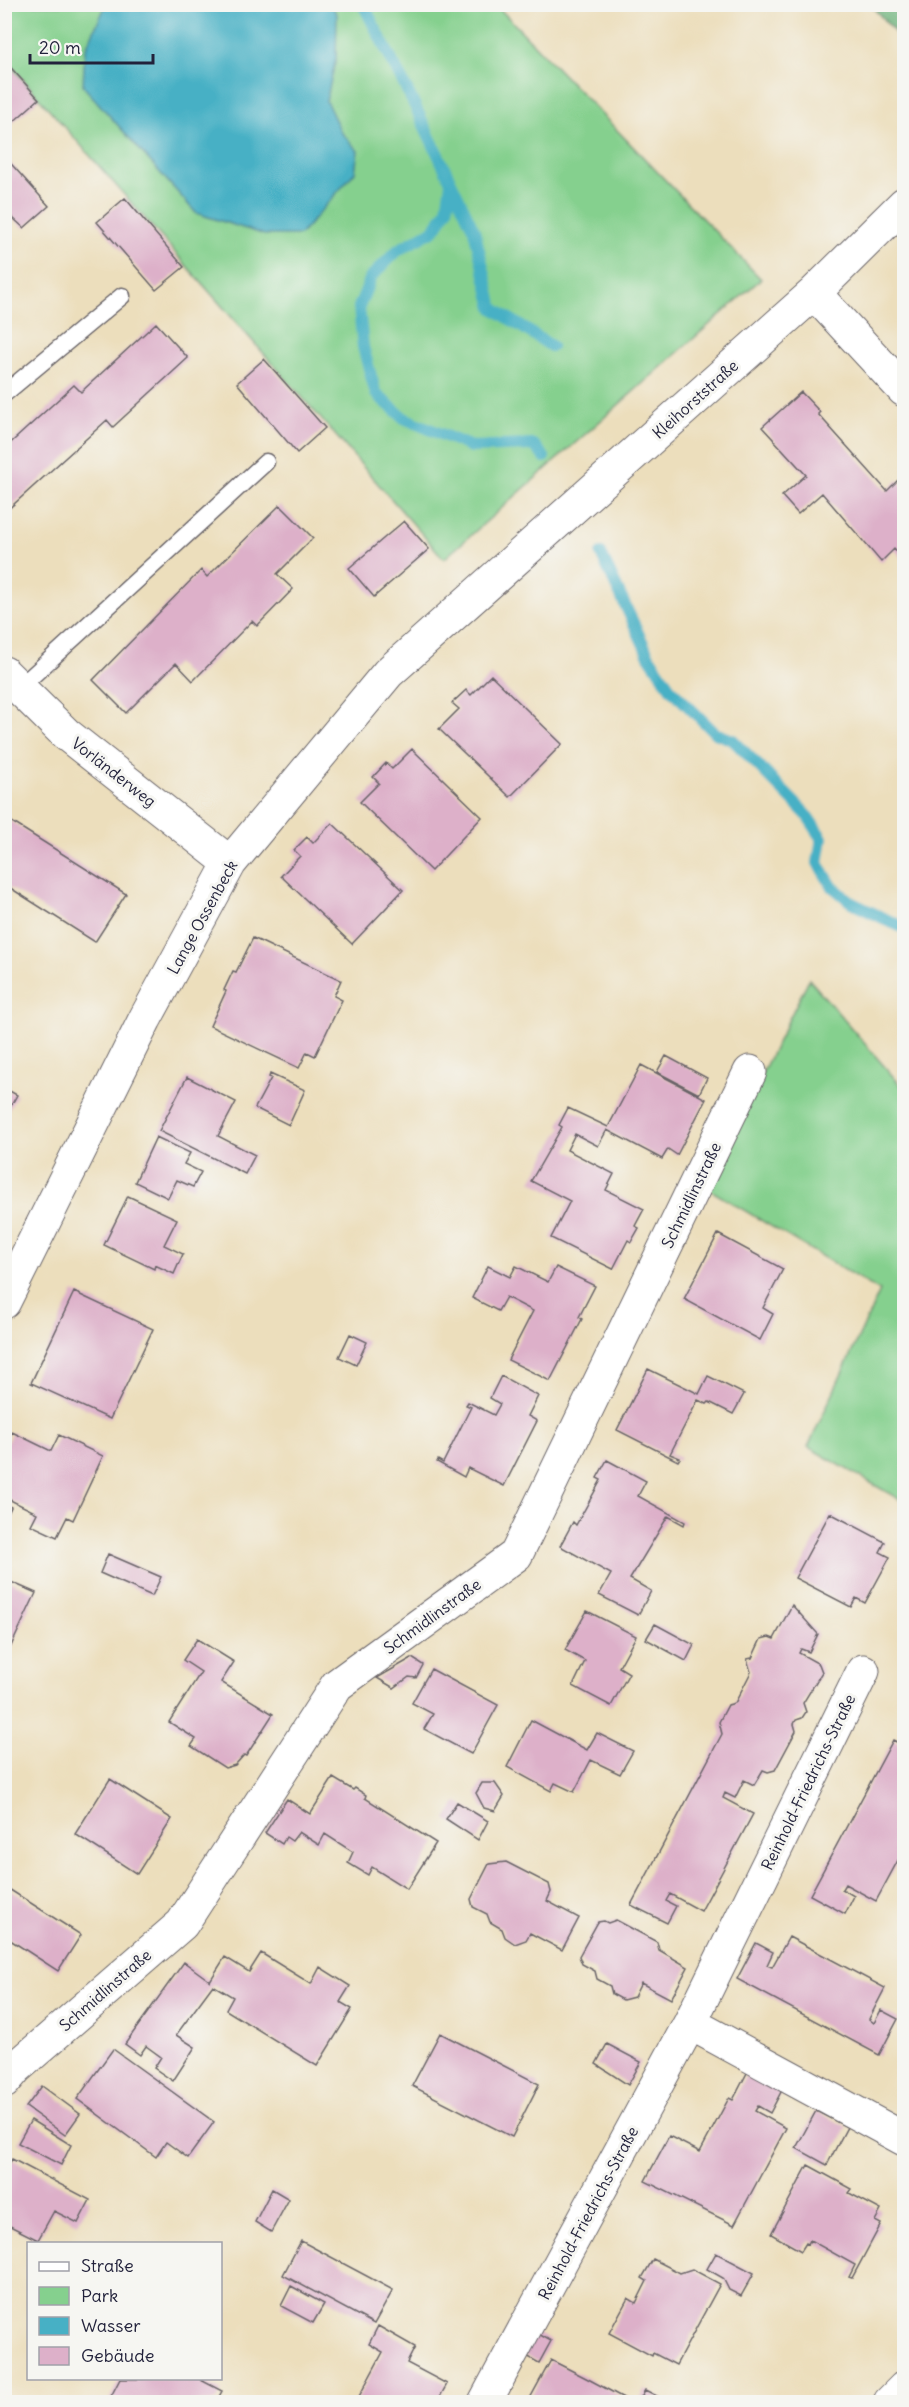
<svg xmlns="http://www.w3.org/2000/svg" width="909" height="2407" font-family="Delius,sans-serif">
	<rect width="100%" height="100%" fill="#f6f6f2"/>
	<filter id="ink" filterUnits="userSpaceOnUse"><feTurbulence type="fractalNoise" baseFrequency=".0167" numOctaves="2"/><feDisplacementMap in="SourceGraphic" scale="12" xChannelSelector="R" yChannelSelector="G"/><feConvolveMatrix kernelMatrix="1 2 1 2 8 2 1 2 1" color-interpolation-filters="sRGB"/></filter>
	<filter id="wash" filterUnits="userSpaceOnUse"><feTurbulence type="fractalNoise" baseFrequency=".008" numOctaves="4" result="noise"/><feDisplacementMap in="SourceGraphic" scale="24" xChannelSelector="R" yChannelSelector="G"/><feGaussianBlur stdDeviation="1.35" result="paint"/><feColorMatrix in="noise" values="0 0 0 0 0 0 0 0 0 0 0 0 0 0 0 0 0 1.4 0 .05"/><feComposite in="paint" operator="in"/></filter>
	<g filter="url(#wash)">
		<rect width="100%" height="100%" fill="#ecdebc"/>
		<path fill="#85d08e" stroke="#547964" stroke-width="1.5" d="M4,5H496L761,279L444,559L5,59Z
			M809,979L904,1089V1502L808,1447L880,1291L705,1187Z"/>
		<path fill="#6cb279" stroke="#476a5a" stroke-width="1.5" d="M871,5H904V43Z"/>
		<path fill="#47b0c5" stroke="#346980" stroke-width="1.5" d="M109,4L331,5L337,14L336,59L326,101L341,132L358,151L355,172L300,235H265L196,213L83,86L85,50L105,7Z"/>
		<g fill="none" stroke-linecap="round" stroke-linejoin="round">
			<path stroke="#47b0c5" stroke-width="12" d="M363,4L414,104L474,230L493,308L551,346
				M451,183L447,210L434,230L398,250L371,277L359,307L363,347L376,394L404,418L471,447L534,445L544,457
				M601,554L649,656L671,689L715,733L733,740L806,814L822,838L818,863L832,886L852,903L904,928"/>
		</g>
		<g id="blocks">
			<path fill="#ddb0c9" d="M4,60L39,99L11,124L4,116Z
				M4,156L49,206L24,228L4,210Z
				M125,198L184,267L156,290L97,222Z
				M156,323L188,358L113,427L107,420L4,513V449L74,385L81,392Z
				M264,359L325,428L297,453L237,383Z
				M801,392L820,412L818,414L887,491L898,480L904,487V560L894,549L881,562L822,493L798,514L782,496L806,475L762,427Z
				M280,505L313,538L277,574L293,589L257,626L252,621L193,681L176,663L126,713L93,680L201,570L207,577Z
				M404,521L429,549L374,597L349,568Z
				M491,675L562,744L510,797L439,729L459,709L452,703L466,690L471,695Z
				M412,749L482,817L431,871L360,802L379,783L373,777L386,763L392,769Z
				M4,817L126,894L95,942L4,884Z
				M332,823L403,890L352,944L281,876L300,856L294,850L307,837L313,843Z
				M253,938L341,980L334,996L342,1000L315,1056L307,1052L299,1068L210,1026L226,991L224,990L233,971L236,972Z
				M666,1056L707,1078L699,1094L657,1072Z
				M641,1065L706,1099L677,1155L668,1149L662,1159L607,1130L598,1146L575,1134L567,1150L614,1174L606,1190L644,1209L635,1226L639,1228L631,1242L628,1240L613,1269L551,1238L570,1201L531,1181L562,1127L559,1125L568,1108L608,1127Z
				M270,1074L305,1090L289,1125L255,1108L271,1078L269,1077Z
				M187,1077L236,1102L218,1136L255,1155L245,1174L159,1131Z
				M4,1088L17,1095L4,1118Z
				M156,1137L190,1153L184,1164L201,1172L193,1187L177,1180L168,1198L135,1182Z
				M128,1196L177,1219L164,1245L183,1254L174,1274L155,1265L154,1269L104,1245Z
				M718,1234L783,1269L763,1308L773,1314L760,1340L684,1299Z
				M488,1266L510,1277L516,1266L548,1282L556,1267L595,1286L579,1317L582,1319L550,1381L508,1360L533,1311L506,1297L498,1311L472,1298Z
				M74,1292L153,1329L110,1419L31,1383Z
				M350,1334L367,1342L356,1365L339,1357Z
				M648,1369L699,1394L708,1376L744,1394L733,1414L709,1402L707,1404L698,1400L670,1454L680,1458L678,1461L617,1430Z
				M501,1376L538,1396L528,1416L537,1421L504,1486L468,1468L464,1477L437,1462L438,1460L443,1463L471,1407L466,1405L468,1402L494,1415L500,1404L490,1398Z
				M12,1432L51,1451L59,1435L103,1456L73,1520L67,1517L57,1537L31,1525L37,1513L4,1497V1449Z
				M607,1460L646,1481L638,1496L685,1522L684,1525L668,1516L630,1579L651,1591L638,1615L599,1595L611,1574L560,1546L573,1522L576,1525L601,1480L597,1478Z
				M5,1504L11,1507L5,1520Z
				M830,1513L885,1542L880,1552L890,1557L865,1603L856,1598L851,1607L795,1578Z
				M108,1554L161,1577L152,1596L100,1573Z
				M4,1579L36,1593L4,1661Z
				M792,1605L818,1634L809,1652L801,1649L799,1653L819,1664L822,1672L803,1703L806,1712L802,1718L796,1720L794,1724L796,1731L775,1770L768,1772L763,1770L754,1785L744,1780L735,1798L725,1793L723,1798L753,1814L701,1911L670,1894L666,1901L676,1906L667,1923L631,1905L722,1734L719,1722L728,1705L735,1703L751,1672L747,1659L752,1658L761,1639L769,1637L774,1639Z
				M587,1611L636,1636L619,1667L629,1673L611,1706L573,1686L585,1661L565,1650Z
				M655,1624L694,1645L686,1661L646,1639Z
				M197,1639L234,1662L221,1682L273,1714L246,1756L244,1755L235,1765L225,1768L191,1746L196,1739L169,1722L201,1672L183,1660Z
				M412,1658L423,1665L416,1678L409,1677L394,1688L377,1678Z
				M431,1669L498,1705L471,1754L424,1729L433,1714L412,1703Z
				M531,1720L587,1750L597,1733L633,1751L620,1774L591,1760L574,1792L555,1783L551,1791L507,1767Z
				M893,1740L904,1746V1849L876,1901L845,1884L842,1889L854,1896L845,1914L810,1895Z
				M333,1778L353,1790L355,1788L366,1795L365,1798L436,1843L407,1889L372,1867L368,1875L348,1863L353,1852L325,1834L319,1845L299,1832L292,1841L286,1837L282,1844L265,1833L287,1799L310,1814Z
				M110,1779L172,1819L137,1874L75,1834Z
				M482,1783H495L504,1796L495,1811L484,1808L476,1793Z
				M457,1802L488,1821L478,1840L446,1819Z
				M506,1862L549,1884L551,1892L547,1901L579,1918L562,1950L530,1933L526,1940L515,1944L505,1937L502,1929L490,1922L487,1914L473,1907L471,1899L489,1864Z
				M4,1886L81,1935L58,1971L4,1936Z
				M616,1920L657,1942L659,1950L688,1967L671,1999L641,1983L634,1997L623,2000L612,1994L610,1986L597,1979L595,1971L582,1964L579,1956L598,1922L604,1921L608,1923Z
				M789,1937L885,1988L869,2019L874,2023L881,2010L898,2019L879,2055L737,1979L756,1943L773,1952L767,1965L772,1967Z
				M261,1953L311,1984L320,1967L350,1986L340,2002L352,2009L317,2066L226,2010L233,1997L213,1985L176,2035L195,2047L173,2081L154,2068L161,2057L146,2046L140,2055L125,2044L184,1962L210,1981L225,1957L249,1972Z
				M440,2033L539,2084L512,2137L412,2086Z
				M607,2044L641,2062L628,2085L596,2064Z
				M113,2049L214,2122L188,2158L166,2142L156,2157L77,2099Z
				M748,2071L782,2090L770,2113L758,2106L755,2111L786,2128L734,2225L645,2181L669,2136L700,2152L729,2098L733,2100Z
				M42,2086L80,2114L65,2135L26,2107Z
				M816,2111L847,2127L827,2165L796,2148Z
				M31,2120L71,2145L61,2165L18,2143Z
				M12,2159L90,2200L78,2223L54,2211L38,2240L4,2223V2173Z
				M808,2165L852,2189L849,2193L881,2210L875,2221L881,2224L852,2278L849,2277L855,2265L810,2240L808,2244L806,2243L801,2251L771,2234Z
				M272,2189L289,2199L271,2232L255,2222Z
				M301,2241L393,2290L374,2324L283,2275Z
				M716,2253L754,2273L741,2296L729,2290L723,2278L707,2269Z
				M653,2259L680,2273L692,2269L720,2284L676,2365L653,2353L652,2356L609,2333L628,2298L636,2303L647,2281L642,2278Z
				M291,2286L324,2304L313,2323L281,2306Z
				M378,2326L415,2347L407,2363L447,2384L437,2402H356L383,2352L369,2344Z
				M535,2332L551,2341L539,2363L523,2354Z
				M551,2360L590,2380L631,2402H528Z
				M120,2379H199L222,2391L216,2402H160L154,2400L153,2402H108Z
				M645,2390L661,2398L659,2402H638Z"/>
		</g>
	</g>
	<g filter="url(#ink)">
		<use href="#blocks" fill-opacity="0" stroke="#696468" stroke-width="1.5"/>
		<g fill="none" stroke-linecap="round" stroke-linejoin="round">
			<defs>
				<path id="service" d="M4,394L122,296
					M19,688L266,462"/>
				<path id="minor" d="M814,293L904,390
					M4,673L66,734L230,863
					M4,1302L145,1019L230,863L388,673L814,293L904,204
					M690,2023L904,2139
					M4,2082L16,2068L182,1924L337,1685L516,1555L750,1072
					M485,2402L690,2023L863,1671
					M890,2402L904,2388"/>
			</defs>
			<use href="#service" stroke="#696468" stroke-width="19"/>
			<use href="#minor" stroke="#696468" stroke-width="35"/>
			<use href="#service" stroke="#fff" stroke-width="16"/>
			<use href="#minor" stroke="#fff" stroke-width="33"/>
		</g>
	</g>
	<g text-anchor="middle" stroke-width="6" stroke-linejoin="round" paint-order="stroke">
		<g font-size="16" fill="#22223b" stroke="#f6f6f2">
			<text transform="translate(695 399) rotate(-42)" y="6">Kleihorststraße</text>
			<text transform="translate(114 772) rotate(38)" y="6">Vorländerweg</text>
			<text transform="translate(202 917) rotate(-61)" y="6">Lange Ossenbeck</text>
			<text transform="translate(691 1195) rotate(-64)" y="6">Schmidlinstraße</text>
			<text transform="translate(432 1616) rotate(-36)" y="6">Schmidlinstraße</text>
			<text transform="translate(808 1782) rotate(-64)" y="6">Reinhold-Friedrichs-Straße</text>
			<text transform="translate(105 1990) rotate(-41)" y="6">Schmidlinstraße</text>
			<text transform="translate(588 2213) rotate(-62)" y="6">Reinhold-Friedrichs-Straße</text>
		</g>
	</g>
	<rect width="909" height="2407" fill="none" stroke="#f6f6f2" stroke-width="24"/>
	<rect x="27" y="2242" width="195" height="138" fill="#f6f6f2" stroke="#a1a1a9" stroke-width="1.5"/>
	<rect x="39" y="2262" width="30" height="9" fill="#ffffff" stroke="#a1a1a9" stroke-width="1.5"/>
	<text x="81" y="2272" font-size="18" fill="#22223b">Straße</text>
	<rect x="39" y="2287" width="30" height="18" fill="#85d08e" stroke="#a1a1a9" stroke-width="1.5"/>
	<text x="81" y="2302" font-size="18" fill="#22223b">Park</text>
	<rect x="39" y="2317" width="30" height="18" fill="#47b0c5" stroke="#a1a1a9" stroke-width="1.5"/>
	<text x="81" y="2332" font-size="18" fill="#22223b">Wasser</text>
	<rect x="39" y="2347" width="30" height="18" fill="#ddb0c9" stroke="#a1a1a9" stroke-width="1.5"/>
	<text x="81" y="2362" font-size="18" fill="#22223b">Gebäude</text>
	<path d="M30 54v9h123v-9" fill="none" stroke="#22223b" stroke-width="3"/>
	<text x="39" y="54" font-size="18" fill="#22223b" stroke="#f6f6f2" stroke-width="4.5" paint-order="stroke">20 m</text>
</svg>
